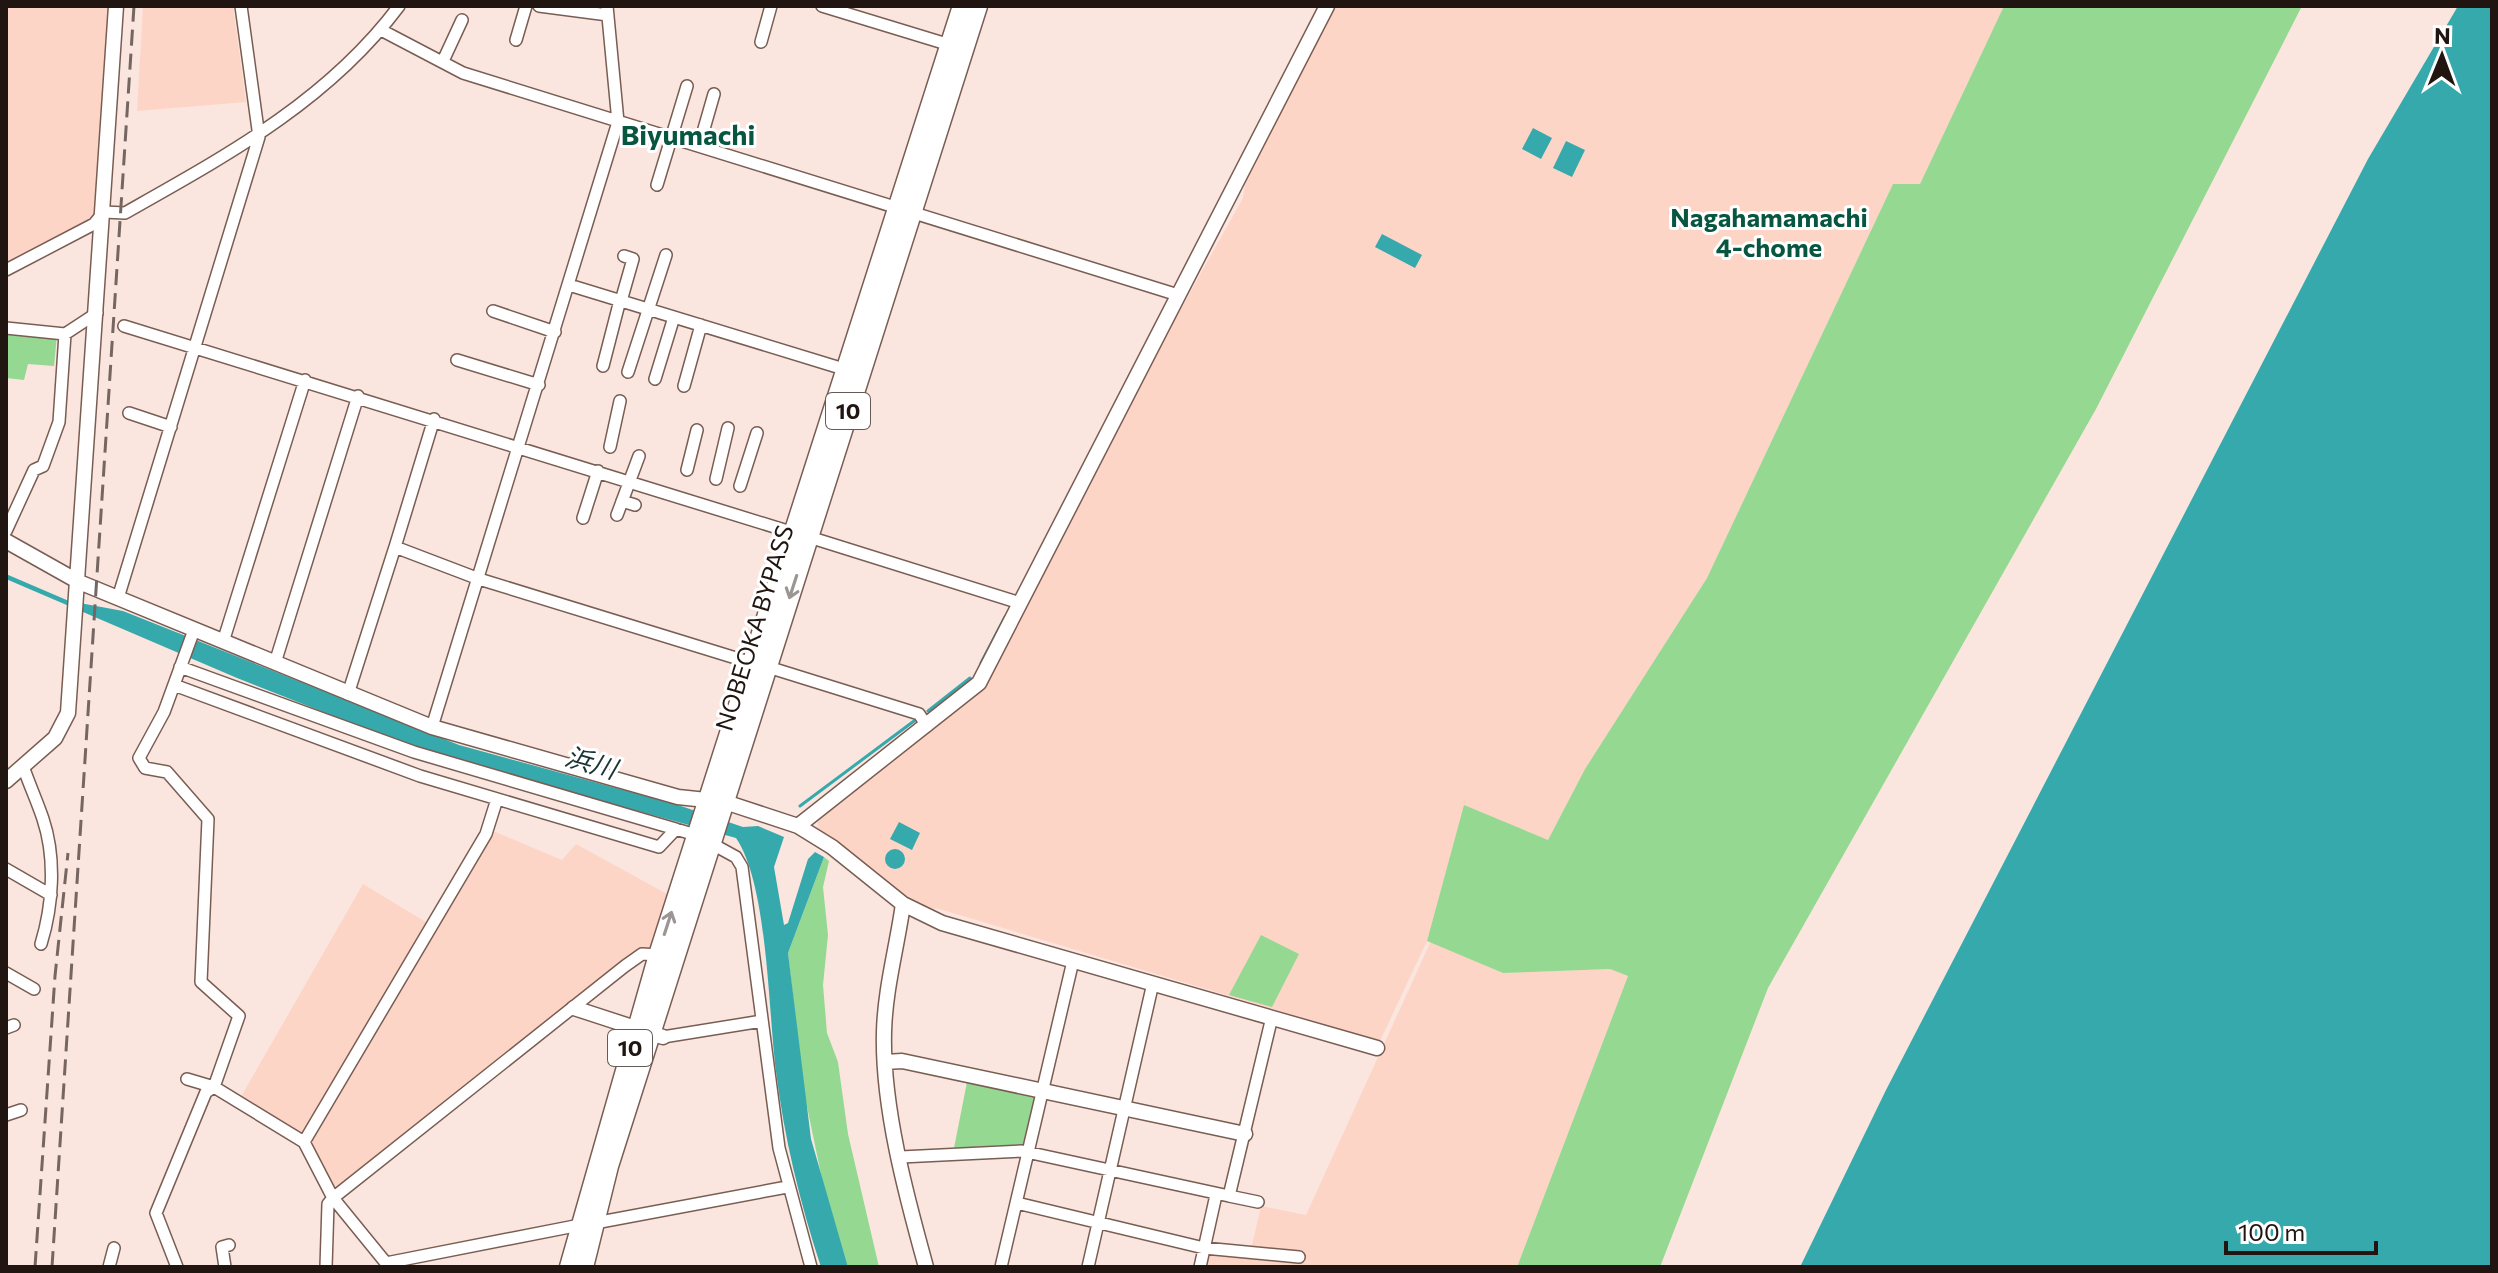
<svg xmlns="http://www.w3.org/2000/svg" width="2498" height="1273" font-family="Commissioner,'Noto Sans JP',sans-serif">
	<rect width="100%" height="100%" fill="#fae6df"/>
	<path fill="#fdd5c6" d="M6,6H109L97,214L86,224L6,264Z
		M143,6H233L246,102L137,111Z
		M1334,6H2004L1920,184H1893L1707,578L1585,769L1548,840L1464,806L1427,941L1380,1041L936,908L933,912L908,898L818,828L817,816L981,688L1145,373L1243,198L1245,185Z
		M493,831L562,860L576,844L667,894L655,942L334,1192L307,1142Z
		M363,884L429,924L303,1138L238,1102Z
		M1431,941L1503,973L1610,969L1628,976L1517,1267H1206L1208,1252L1250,1254L1261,1206L1306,1215Z"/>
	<path fill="#94d892" d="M2004,6H2302L2096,409L1768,988L1660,1267H1517L1628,976L1610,969L1503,973L1427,941L1464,805L1548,840L1585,769L1707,578L1893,184H1920Z
		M6,331L57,335L54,366L28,364L24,380L6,378Z
		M824,857L829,861L823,887L828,935L823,985L827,1033L838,1062L848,1134L879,1267H848L822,1179L804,1092L788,953Z
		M1261,935L1299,954L1272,1007L1229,995Z
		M967,1082L1037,1097L1027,1144L954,1148Z"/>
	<path fill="#36a9ad" d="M2458,6H2492V1267H1800L1886,1090L2368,159Z
		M1533,128L1552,138L1541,159L1522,149Z
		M1566,141L1585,150L1572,177L1553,168Z
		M1382,234L1422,255L1415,268L1375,247Z
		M6,574L69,601L123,611L459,745L678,805L743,827L758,826L784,837L774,867L784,925L788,923L808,859L815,852L824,857L788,953L811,1139L848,1267H821C800,1203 784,1137 776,1071C768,1010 768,885 736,838L427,753L237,678L6,579Z
		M899,822L920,833L912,850L890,839Z
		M885 859a10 10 0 1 1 20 0a10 10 0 1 1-20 0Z"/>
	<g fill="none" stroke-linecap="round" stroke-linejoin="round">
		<path stroke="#36a9ad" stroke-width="3" d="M981,663L1005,617
			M928,711L970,678
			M800,806L914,721"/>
		<defs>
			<path id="minor" d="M539,6L608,15
				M822,6L950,45
				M381,30L463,73L1178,295
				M516,40L526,6
				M761,42L771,6
				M443,61L462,20
				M699,146L714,94
				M657,185L687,86
				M6,270L94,224L104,212L125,213C226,156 328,101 399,6
				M569,285L847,370
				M621,301L633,259L624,256
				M493,311L555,332
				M124,326L794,533
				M6,328L65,334L97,313
				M457,360L539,385
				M603,366L620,300
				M628,372L666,255
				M655,379L674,317
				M684,386L701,325
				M129,413L171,427
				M434,419L395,547L479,579L752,663
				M610,447L620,401
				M687,470L697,430
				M716,479L728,428
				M740,486L757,433
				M622,501L635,505
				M617,515L639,456
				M583,518L598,471
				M6,531L34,470L43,466L59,422L65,334
				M809,537L1020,603
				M118,598L259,137L241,6
				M194,630L164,712L139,758L145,768L167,772L208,819L201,982L239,1016L214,1087L304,1142L333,1198L328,1204L326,1267
				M223,642L305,380
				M275,663L358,396
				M180,667L414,752L696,835L736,857L742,867L779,1148L811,1267
				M768,667L919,714L927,726
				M174,685L420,776L659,847L676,829
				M348,694L395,547
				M432,727L618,122L607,6
				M23,766C29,784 37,801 43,819C56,858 53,905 41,944
				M6,869L51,895
				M6,973L34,989
				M6,1028L14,1025
				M663,1037L762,1021
				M187,1079L214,1087
				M6,1115L21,1110
				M304,1142L486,834L497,799
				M901,1157L1022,1151L1229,1196L1272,1017
				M1229,1196L1258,1202
				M1017,1203L1204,1248L1299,1257
				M595,1223L787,1187
				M580,1225L386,1263L333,1198L625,966L642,954L658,955
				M109,1267L114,1248
				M177,1267L156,1213L206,1092L214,1087
				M225,1267L222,1247L229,1245
				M1001,1267L1073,961
				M1088,1267L1153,983
				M1200,1267L1216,1195"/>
			<path id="tertiary" d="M6,541L79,582L432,727L678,797L725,802L798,826L832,847L903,904L942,923L1377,1048
				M6,781L55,738L68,713L116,6
				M798,826L979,683L1327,6
				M903,904C897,947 885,989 884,1032C882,1106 906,1195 926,1267
				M574,1008L663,1037
				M885,1062L902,1061L1245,1134"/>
			<path id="trunk" d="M569,1267L658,955L962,6
				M584,1267L609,1166L978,6"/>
		</defs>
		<use href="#minor" stroke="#795d53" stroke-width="14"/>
		<use href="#tertiary" stroke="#795d53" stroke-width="17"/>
		<use href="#trunk" stroke="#795d53" stroke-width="21"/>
		<use href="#minor" stroke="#fff" stroke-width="11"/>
		<use href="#tertiary" stroke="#fff" stroke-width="14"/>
		<use href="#trunk" stroke="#fff" stroke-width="18"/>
		<path stroke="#756661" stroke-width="3" stroke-dasharray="16 8" stroke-linecap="butt" d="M35,1267L55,976L68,853
			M52,1267L134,6"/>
	</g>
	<defs><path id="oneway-shaft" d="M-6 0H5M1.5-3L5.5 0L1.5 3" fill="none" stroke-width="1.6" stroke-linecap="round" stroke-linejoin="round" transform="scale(2)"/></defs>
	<g stroke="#9b9694">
		<use href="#oneway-shaft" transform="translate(793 587) rotate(108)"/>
		<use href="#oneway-shaft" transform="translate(668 923) rotate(-72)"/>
	</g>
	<g text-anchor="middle" stroke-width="6" stroke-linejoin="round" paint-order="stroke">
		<g fill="#fff" stroke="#635b58" stroke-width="2">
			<rect x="826" y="393" width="44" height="36" rx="6"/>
			<rect x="608" y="1030" width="44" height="36" rx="6"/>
		</g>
		<g font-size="22" font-weight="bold" fill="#201511">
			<text x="848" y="419">10</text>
			<text x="630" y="1056">10</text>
		</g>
		<g font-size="24" fill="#201511" stroke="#fff">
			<text transform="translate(755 628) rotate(-73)" y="8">NOBEOKA BYPASS</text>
		</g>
		<g font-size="26" font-weight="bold" fill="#07563f" stroke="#fff">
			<text x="1769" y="227">Nagahamamachi<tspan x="1769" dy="30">4-chome</tspan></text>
		</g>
		<g font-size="26" font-style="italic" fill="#1b3435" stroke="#fff">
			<text transform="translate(591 763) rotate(16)" y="9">浜川</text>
		</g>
		<g font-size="28" font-weight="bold" fill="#07563f" stroke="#fff">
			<text x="688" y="145">Biyumachi</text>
		</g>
	</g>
	<rect width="2498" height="1273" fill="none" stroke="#201511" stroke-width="16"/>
	<g transform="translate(2442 56) rotate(1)" stroke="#ffffff" stroke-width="6" paint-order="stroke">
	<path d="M0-6L14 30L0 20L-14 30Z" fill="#201511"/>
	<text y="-12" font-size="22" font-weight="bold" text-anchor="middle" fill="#201511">N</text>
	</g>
	<path d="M2226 1241v12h150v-12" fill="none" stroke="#201511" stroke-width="4"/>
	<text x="2238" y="1241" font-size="24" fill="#201511" stroke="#ffffff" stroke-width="6" paint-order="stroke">100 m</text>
</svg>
